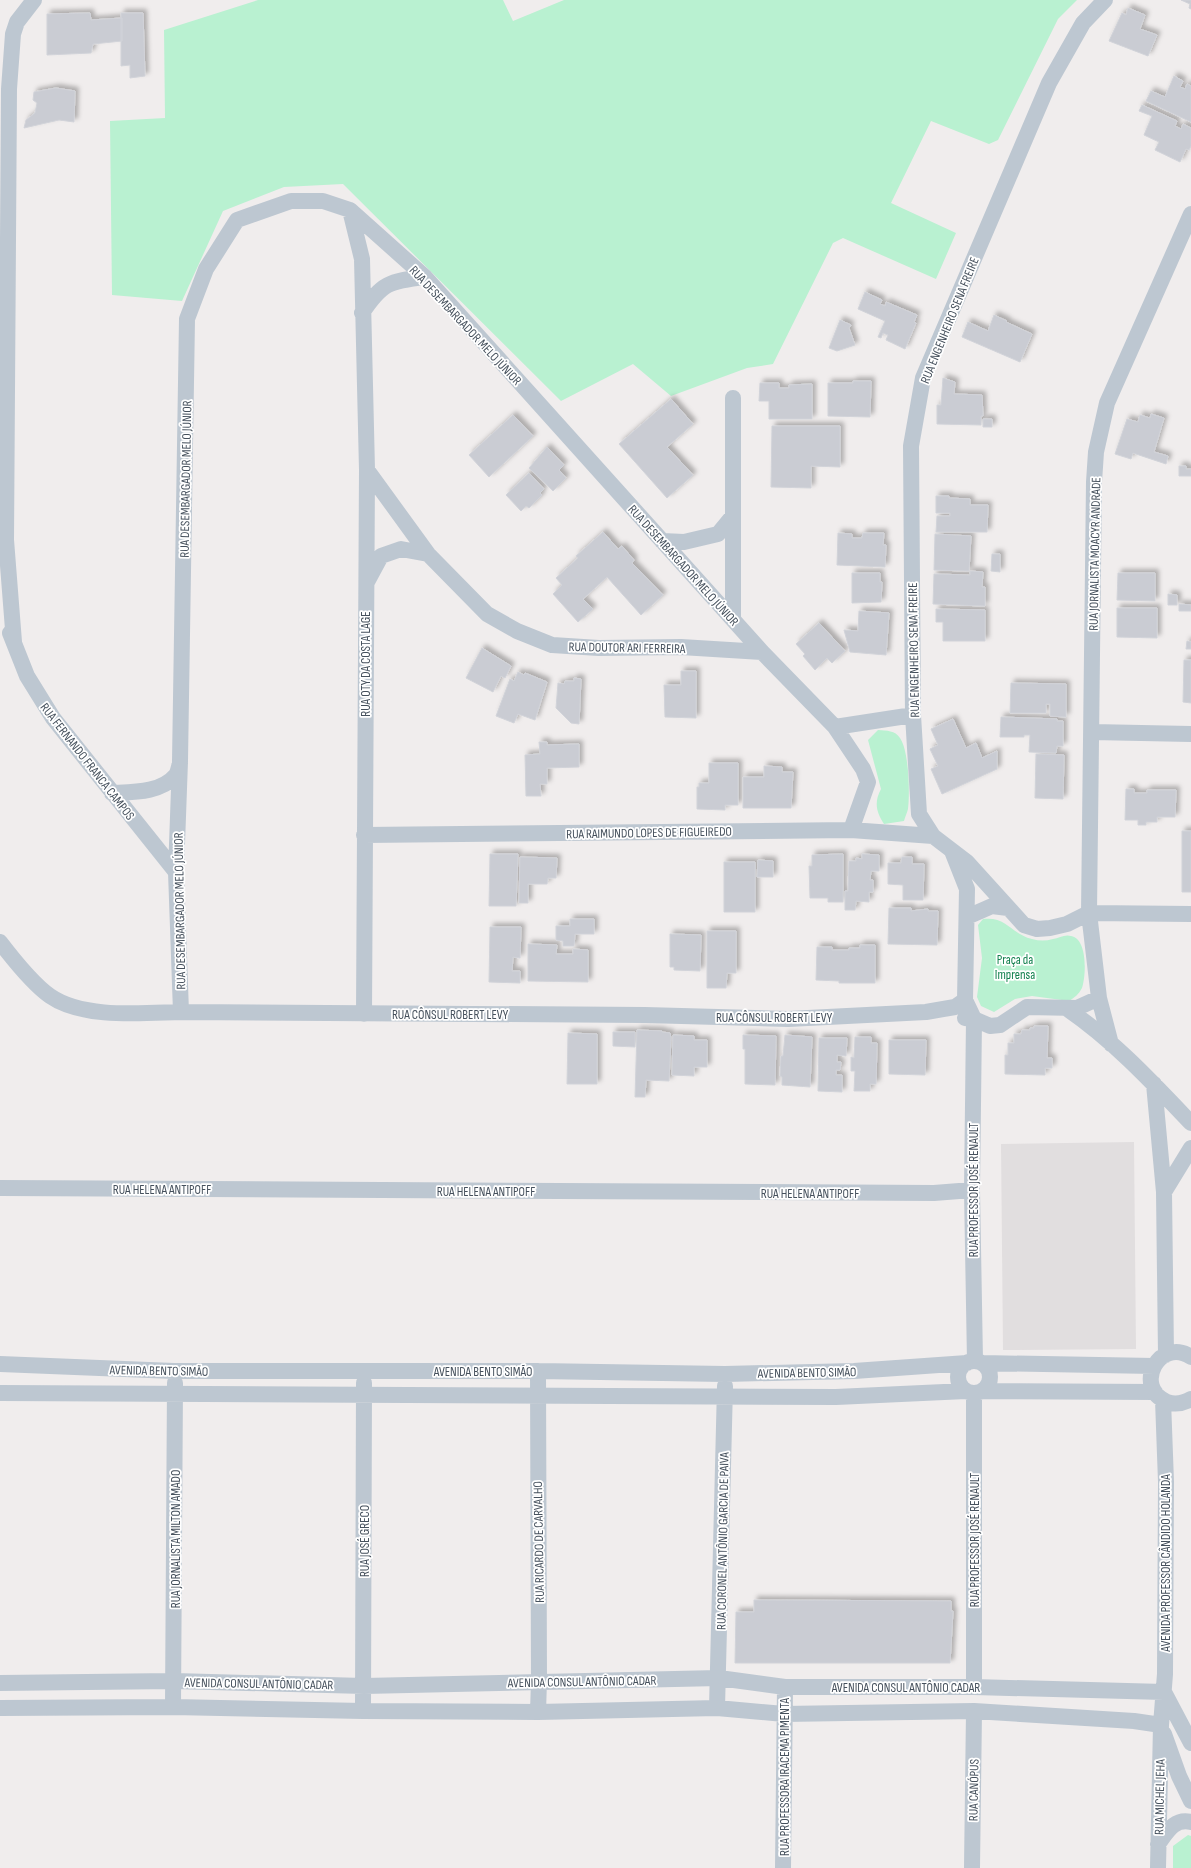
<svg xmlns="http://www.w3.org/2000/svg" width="1191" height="1868" font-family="'Sofia Sans Condensed',sans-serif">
	<defs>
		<filter id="shadow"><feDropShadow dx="3.5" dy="-3.5" stdDeviation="2" flood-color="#0004"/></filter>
	</defs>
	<rect width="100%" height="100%" fill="#f0eded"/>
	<path fill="#e1dedf" d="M1134,1142L1136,1349L1003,1350L1001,1144Z"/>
	<path fill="#b9f1d1" d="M258,0H503L513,21L564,0H1077L1058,19L998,140L989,144L931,121L891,203L956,233L936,279L843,238L833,243L773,364L747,368L671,396L633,364L561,401L343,184L284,187L223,211L182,301L112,295L110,121L165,118L164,30Z
		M878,730C887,731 895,730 900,738C909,751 910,793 908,809C907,813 905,817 904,821L884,824C876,812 874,802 881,789L868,740Z
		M983,919C1007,916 1011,934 1032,939C1039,941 1046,941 1053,939C1059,938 1065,934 1071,936C1088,939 1086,976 1082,988C1079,994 1074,998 1069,1001L1032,996L1015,999L994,1012L981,1006L977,997L982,958L978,925Z
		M1188,1835L1191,1836V1868H1173V1846Z"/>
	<path fill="#caccd3" stroke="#d1d3d9" filter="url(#shadow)" d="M1181,0H1191V9L1189,8L1190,4Z
		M1128,8L1145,15L1140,29L1157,35L1148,56L1109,41L1122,13L1126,15Z
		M90,13L91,20L122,18V41L93,44L91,53L47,55V14Z
		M121,13H143L145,76L130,78V65L121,66Z
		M1174,76L1183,81L1180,87L1185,89L1187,84L1191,86V122L1146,101L1151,91L1165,97Z
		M56,88L75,91L74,122L59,120L24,128L26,120L35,113L37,103L33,100L34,92Z
		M1142,105L1177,121L1175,126L1181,129L1183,124L1191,128V146L1189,150L1186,149L1180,162L1155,150L1159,142L1144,135L1152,116L1139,111Z
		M865,292L882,300L880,304L885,306L886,302L917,315L914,322L916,323L905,349L886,340L888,335L883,333L881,338L878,337L885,321L858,309Z
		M994,315L1007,321L1006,322L1032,334L1020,362L962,337L968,322L988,331Z
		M840,320L851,325L849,328L855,345L837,351L829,348Z
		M943,378L955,382L954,394L982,395L983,416H981V425L937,424V405H941Z
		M853,381H871L870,417L828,416V383H853Z
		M760,383H779V388H789V385L812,384V419H769V401H759Z
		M671,399L693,424L667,447L693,475L667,498L619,444Z
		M1151,414L1164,418L1154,452L1168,456L1166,464L1133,453L1131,459L1115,454L1127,419L1138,422L1140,415L1150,418Z
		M513,415L533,436L489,477L469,455Z
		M983,419H992V427H983Z
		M772,426H840V467L811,466V488L771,487Z
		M547,447L564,465L559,470L566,478L553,491L529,468Z
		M1179,466H1186V469H1191V476H1179Z
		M529,473L544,489L540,493L542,495L529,508L526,506L521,511L506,495Z
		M936,496H949V498L970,499V505H988L987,532H936L937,516H950V513H936Z
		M603,532L618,549L622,546L634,560L632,563L663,595L641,615L607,577L583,599L593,609L578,622L553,594L562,585L556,578L578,558L576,556Z
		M838,533L852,534V538H862L863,533H884L883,545H886L885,567L837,565Z
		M935,534L971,536L969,571L934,570Z
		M992,554H1000V572L991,571Z
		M970,571L983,572L982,587H985V606L933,604L934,574L970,575Z
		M852,573H880V582H882L881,602L852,603Z
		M1118,573H1155V601L1117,600Z
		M1168,594L1177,595V605H1168Z
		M1179,604L1191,605V611H1179Z
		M1117,608H1157V638L1117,637Z
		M936,609L985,610V641H943V622H936Z
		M859,611L889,613L886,655L850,652L844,630L858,631Z
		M819,623L845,651L832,663L827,658L815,670L803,656L805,654L796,644Z
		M1187,641L1191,642V649H1186Z
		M482,648L511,666L505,678L501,676L493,692L466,678Z
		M1184,660H1191V703L1183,702Z
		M681,671H696V718L665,717L664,685H681Z
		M518,672L524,675L525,673L547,682L535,720L518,714L514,723L496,716L510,679L514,681Z
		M574,678L581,679L579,724L571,723L556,708L558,683L564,684L565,681H574Z
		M1011,683L1066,684V717L1050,716V704H1046V713H1010Z
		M1001,717L1057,719V721H1063V746H1057L1056,753L1029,752L1030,735H1024V737H1000Z
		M953,719L966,748L976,743L982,758L997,751V769L942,794L931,769L938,766L930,749L938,745L931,729Z
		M539,742H547V745L579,744V767L547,768V784H540L541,796H526L525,755L540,754Z
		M1036,754L1064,755L1063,799L1035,798Z
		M709,763H738V805H725V810L697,809V787H699V783H709Z
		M764,766L782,767V772H793L791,808H743V777H764Z
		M1126,789H1134V793H1147V790H1176L1175,817H1157V822H1146V825H1138V820H1125Z
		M1182,831H1191V892H1182Z
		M490,854H518L516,906H489Z
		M843,854V902H828V898H810L809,866H812V855Z
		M862,854L879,855V871H871L870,880H873V892H869V902L856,901L855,910H845V891H848L849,861H856V858L862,859Z
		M520,857L557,858L556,878H548L547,884H528V903H519Z
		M902,857H912V864H924L923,900H903V885L888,884V863H901Z
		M758,860L773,861V877H757Z
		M724,862H755V912H724Z
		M889,908H911V911L928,909V911H938L937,945L888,944Z
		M570,919H594V934H575L574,946H563V941L556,940V926H570Z
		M490,927H521L520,958L513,957L512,971H520V983L489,982Z
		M707,931H736V973H727L726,988H707Z
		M670,934L701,935L700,971L674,970V967H670Z
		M528,944L557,945L556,954H573V949L588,950V982L528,981Z
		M860,945H875V983H839V981L816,980L817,947H832V950H849V948H860Z
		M1034,1026H1048L1047,1058H1052V1068H1045V1075L1005,1074V1055H1008V1043H1014V1034H1021L1022,1030H1030V1028H1034Z
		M637,1030L662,1031V1032L670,1033L671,1038L669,1081L646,1080L645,1097H635Z
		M613,1032H635V1047L613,1046Z
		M568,1033L597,1034V1084H567Z
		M673,1035L694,1036V1040H707V1067H694V1076L672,1075Z
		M743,1035L776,1036L775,1085L745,1084V1049H743Z
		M785,1035L812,1037L810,1087L782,1085V1077L780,1076L781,1056H783Z
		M855,1037H871V1043H877L876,1084H870V1091H854L855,1071H851V1057L854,1058Z
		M819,1038H847L846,1056L837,1055V1062H841L840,1070H836V1075H842V1092L818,1091Z
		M889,1040H926L925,1075L889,1074Z
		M754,1600L951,1601V1611H953L950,1663H735L736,1612H754Z"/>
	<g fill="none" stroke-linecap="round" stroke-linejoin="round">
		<path stroke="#bdc7d1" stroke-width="16" d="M1105,0L1083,23L1049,83L923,378L911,446L913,715L919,814L933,836L967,862L1024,925L1037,929L1050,928L1067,924L1089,913L1191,914
			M350,210L362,259L367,470L364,1014
			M362,313C382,283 389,281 425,277
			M733,398V619
			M367,470L428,554L487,614L517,631L552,645L599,648L681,647L762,652
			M662,541L684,542L718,534L732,517
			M367,582L381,556L401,549L428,554
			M10,633L27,676L53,718L176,872
			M14,642L6,540L9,89L13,34L17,22L34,0
			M835,727L913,715
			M1092,732L1191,734
			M112,793C133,792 161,793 176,775C178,772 179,766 180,763
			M364,835L851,830L933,836
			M952,851L967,889L965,1000L974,1019L972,1190L975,1361
			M967,917L992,906L1008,908
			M0,942C13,959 33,984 50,996C83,1019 142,1013 181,1012L645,1015L788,1019L926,1012L955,1007L965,1000
			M1066,1008C1113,1040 1152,1082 1191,1123
			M181,1012L176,872L180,761L187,319L206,269L237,220L291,201H323L350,210L425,277L762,652L835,727L863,769L868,782L851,830
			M965,1018L974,1019L990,1026L1000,1025L1027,1007L1077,1008L1099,998
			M1111,1044L1099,998L1089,913L1094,482L1096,452L1107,403L1191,214
			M1154,1084L1164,1192L1166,1355
			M0,1188L934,1193L972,1190
			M1164,1192L1191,1148
			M1191,1357C1160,1336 1132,1387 1167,1402C1175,1405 1184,1403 1191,1399
			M958 1377a16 16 0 1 1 32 0a16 16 0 1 1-32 0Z
			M982,1363L1154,1366
			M0,1364L174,1371H538L725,1374L854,1371L967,1363
			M982,1391L1155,1392
			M0,1393L836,1397L966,1391
			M0,1683L174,1681L364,1686L719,1678L785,1687H974L1164,1692
			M974,1687V1393
			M1164,1692L1191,1743
			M173,1707L175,1383
			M0,1708L173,1707L363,1711L538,1712L717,1708L784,1714L974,1711L1134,1721L1161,1725
			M717,1708L725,1386
			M363,1711L364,1383
			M538,1712L539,1681L538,1371
			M1164,1734L1179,1776L1191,1801
			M1158,1844C1167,1832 1174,1818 1191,1822
			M783,1868L785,1687
			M972,1868L974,1711
			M1158,1868L1161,1725L1165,1674L1166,1482L1163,1400"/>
	</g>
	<g text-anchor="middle" stroke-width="3.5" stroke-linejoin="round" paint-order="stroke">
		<g font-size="13" fill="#45505c" stroke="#fff">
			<text transform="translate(949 320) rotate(-68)" y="5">RUA ENGENHEIRO SENA FREIRE</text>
			<text transform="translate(466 325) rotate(47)" y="5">RUA DESEMBARGADOR MELO JÚNIOR</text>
			<text transform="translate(185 479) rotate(-89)" y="5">RUA DESEMBARGADOR MELO JÚNIOR</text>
			<text transform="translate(1094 554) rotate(-89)" y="5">RUA JORNALISTA MOACYR ANDRADE</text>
			<text transform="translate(684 565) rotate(48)" y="5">RUA DESEMBARGADOR MELO JÚNIOR</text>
			<text transform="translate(627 647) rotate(1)" y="5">RUA DOUTOR ARI FERREIRA</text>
			<text transform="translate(913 650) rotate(-91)" y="5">RUA ENGENHEIRO SENA FREIRE</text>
			<text transform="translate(365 664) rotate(-90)" y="5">RUA OTY DA COSTA LAGE</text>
			<text transform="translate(88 761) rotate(52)" y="5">RUA FERNANDO FRANCA CAMPOS</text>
			<text transform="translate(649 832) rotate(-1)" y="5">RUA RAIMUNDO LOPES DE FIGUEIREDO</text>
			<text transform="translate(179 911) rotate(-91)" y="5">RUA DESEMBARGADOR MELO JÚNIOR</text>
			<text x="450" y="1019">RUA CÔNSUL ROBERT LEVY</text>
			<text x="774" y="1022">RUA CÔNSUL ROBERT LEVY</text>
			<text x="162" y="1194">RUA HELENA ANTIPOFF</text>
			<text transform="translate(973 1190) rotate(-90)" y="5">RUA PROFESSOR JOSÉ RENAULT</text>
			<text x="486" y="1196">RUA HELENA ANTIPOFF</text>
			<text x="810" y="1198">RUA HELENA ANTIPOFF</text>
			<text transform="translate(159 1370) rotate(1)" y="5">AVENIDA BENTO SIMÃO</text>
			<text x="483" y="1376">AVENIDA BENTO SIMÃO</text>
			<text transform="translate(807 1372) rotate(-1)" y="5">AVENIDA BENTO SIMÃO</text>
			<text transform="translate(175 1539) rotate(-90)" y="5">RUA JORNALISTA MILTON AMADO</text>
			<text transform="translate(974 1540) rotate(-90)" y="5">RUA PROFESSOR JOSÉ RENAULT</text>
			<text transform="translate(364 1541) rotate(-90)" y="5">RUA JOSÉ GRECO</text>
			<text transform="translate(722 1541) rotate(-89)" y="5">RUA CORONEL ANTÔNIO GARCIA DE PAIVA</text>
			<text transform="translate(538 1542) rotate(-91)" y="5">RUA RICARDO DE CARVALHO</text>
			<text transform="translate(1165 1563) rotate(-90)" y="5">AVENIDA PROFESSOR CÂNDIDO HOLANDA</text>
			<text transform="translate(582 1681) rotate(-1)" y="5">AVENIDA CONSUL ANTÔNIO CADAR</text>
			<text transform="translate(259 1683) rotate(1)" y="5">AVENIDA CONSUL ANTÔNIO CADAR</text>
			<text x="906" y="1692">AVENIDA CONSUL ANTÔNIO CADAR</text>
			<text transform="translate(784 1777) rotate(-90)" y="5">RUA PROFESSORA IRACEMA PIMENTA</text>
			<text transform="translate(973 1790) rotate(-89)" y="5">RUA CANÓPUS</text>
			<text transform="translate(1159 1797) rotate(-89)" y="5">RUA MICHEL JEHA</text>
		</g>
		<g font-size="13" fill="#12804e" stroke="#fff">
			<text x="1015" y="964">Praça da<tspan x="1015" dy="15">Imprensa</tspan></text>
		</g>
	</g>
</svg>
